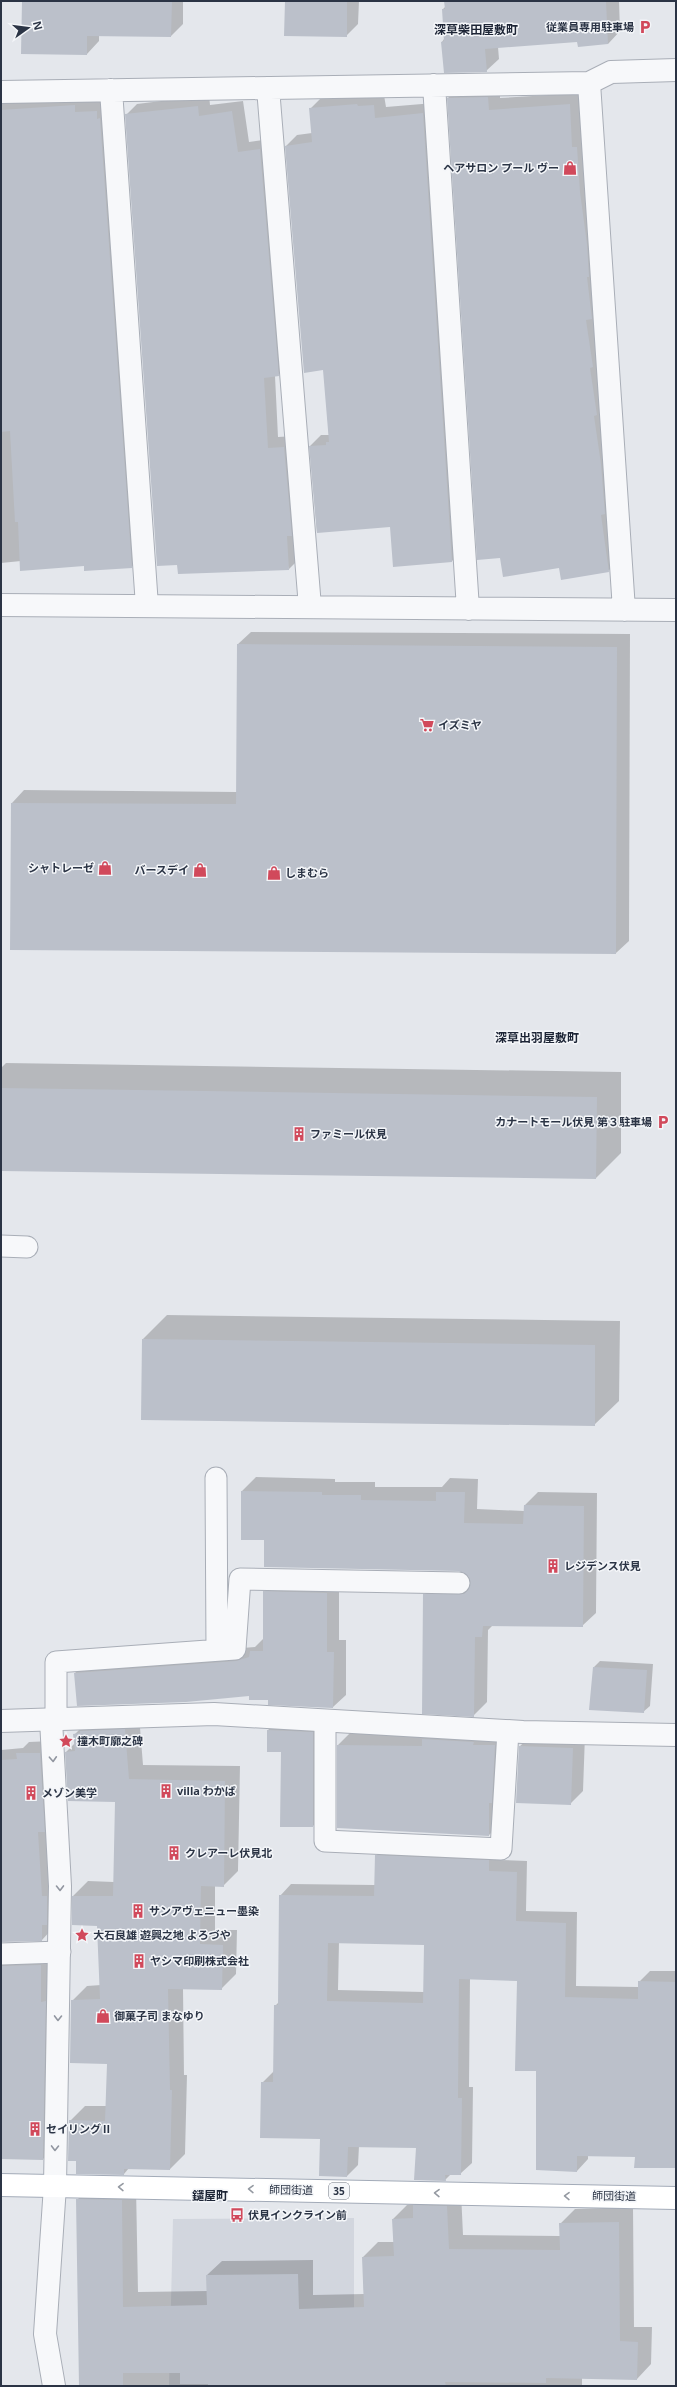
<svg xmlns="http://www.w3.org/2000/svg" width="677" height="2387" font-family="'Open Sans','Noto Sans JP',sans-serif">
	<rect width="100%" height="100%" fill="#e4e7ec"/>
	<path fill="#d2d6de" d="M354,2218V2386H169L173,2219Z"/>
	<path fill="#0003" fill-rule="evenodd" d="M23,1H183V24L171,36L99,35V41L87,54Z
		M286,1H359L358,24L346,36Z
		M445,1H619L620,31L608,44L578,41L498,47L499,59L486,71L442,42L444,39L443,9L446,6Z
		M500,86V98L581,93L620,559L608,571L448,98L460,87Z
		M209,95L210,105L243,101L249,142L271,139L289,364L278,375L275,376L278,437L295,436L300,558L289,569L126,115L137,104Z
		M384,95L386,107L434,103L463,550L452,561L394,566L391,526L317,532L310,446L321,435H329L324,369L286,146L297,135L312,133L310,109L321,98Z
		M1,99H109L144,555L131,567L21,561L1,563Z
		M251,632L630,634L629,941L616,953L11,949L12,803L24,790L237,792L238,644Z
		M6,1063L621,1072V1153L596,1178L1,1170V1068Z
		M167,1315L620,1321L619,1401L594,1425L143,1339Z
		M256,1477L335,1479V1482H375V1487H442L450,1478L478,1479L477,1509L524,1511L525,1505L538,1492L597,1493L596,1613L582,1626L493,1625L488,1630L487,1702L473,1716L424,1595L438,1581H470V1576L460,1570L265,1539L242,1491Z
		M277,1579L339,1580V1640H346V1695L333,1707L269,1704V1699L250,1695L75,1673L88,1660L255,1647L263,1639L264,1592Z
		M600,1661L653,1664L650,1706L643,1712L594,1667Z
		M139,1715L143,1765L240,1766L238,1871L223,1886H215V1930H237L236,1974L221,1989L183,1988L184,2075H187L185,2154L170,2169L129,2168L124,2174L70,2121L85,2106H107L108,2063L72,2001L87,1986L101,1985L98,1925L73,1896L88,1881L114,1882L116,1801L66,1752L75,1743V1734L90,1719Z
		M281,1717L325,1720V1813L313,1826L282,1751H268V1730Z
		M351,1732L507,1733L501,1823L489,1835L338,1745Z
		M533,1734L585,1735L583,1791L570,1804L520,1746Z
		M52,1741L53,1928L42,1940L1,1941V1750L23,1748L29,1742Z
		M387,1844L500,1850V1860L527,1861L526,1911L577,1912L576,1986L639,1987V1982L650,1971H676V2167L636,2156L588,2155V2159L577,2171L537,2070L518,1980L470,1978L469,2087H473L472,2163L460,2174H451L445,2180L417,2147L359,2146L358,2165L347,2176L321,2138L262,2083L274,2071L275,2006L279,2002L280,1896L291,1884L375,1885L376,1856ZM339,1942L425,1944L424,1992L338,1990Z
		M1,1944L53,1953L54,2148L43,2159L3,2158L1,2160Z
		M92,2185L136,2186L138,2292L208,2291L207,2275L222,2261L313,2260V2295L364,2294L363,2257L378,2242H394L393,2219L407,2205L416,2204L429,2191L461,2192L463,2235L560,2236V2224L575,2209L633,2207L634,2327H652L651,2364L637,2379L582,2378V2386H80L77,2200Z"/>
	<path fill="#bbc0ca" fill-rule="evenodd" d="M22,1H172L171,37L87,36V55L21,54Z
		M285,1H347V37L284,36Z
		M444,1H606L608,44L578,47L577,42L485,49L487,72L444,73L441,42L444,41L442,9H445Z
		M488,97L489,110L570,104L572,147H577L580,192L587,244L589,277H587L592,319L586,320L593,367L590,368L597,415L594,416L601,464L605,514L601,515L609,572L561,580L559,568L503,577L500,558L477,560L447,98Z
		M357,104L358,106L374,105L375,118L423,113L452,562L393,567L390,527L317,533L309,446L326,445V442H329L323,370L304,373L285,146L312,142L309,108Z
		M75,105V112L97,111V119L100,118L132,568L84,571V566L20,571L18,522H15L10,431L1,432V110Z
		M198,106L199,116L232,111L238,152L260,149L279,376L264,378L268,448L284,447L292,536H287L289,570L178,574L177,565L157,566L125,114Z
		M237,644L617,647L616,954L10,950L11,803L236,804Z
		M1,1088L597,1097L596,1179L1,1171Z
		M142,1339L595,1345V1426L141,1420Z
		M241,1491L322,1492V1495H361V1500L436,1501V1492H465L464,1523L523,1524L524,1505L584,1506L583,1627L483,1626L482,1637H475L474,1717L422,1714L423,1594H464L469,1589V1577L459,1571L264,1567V1540H241Z
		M263,1591L327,1593V1652H334L333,1708L268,1705V1700H249V1696L186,1702L77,1706L74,1673L236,1661L249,1657L250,1651H263Z
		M593,1667L647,1670L644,1713L589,1710Z
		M125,1729L129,1779L225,1781L224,1887L201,1886L200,1944L223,1945L222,1990L168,1989L170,2090H172L170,2170L124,2169V2175L76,2174V2161H68L69,2120L105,2121L107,2064L70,2063L71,2000L100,1999L97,1926L72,1925V1896H113L115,1802L68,1801L65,1752L75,1751L73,1734L80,1733V1731Z
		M267,1730L313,1732V1827H280L281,1752H267Z
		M422,1739L474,1742L473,1745H495L492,1803H489V1836L337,1828V1745L422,1746Z
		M519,1746L573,1748L571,1805L516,1803Z
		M16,1753H40L45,1832H38L42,1896H47V1925H42V1941L1,1942V1760L17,1759Z
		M375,1855L489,1860V1871L517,1872L516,1921L566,1923L565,1997L638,1999V1981L676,1982V2168H634L635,2157L577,2156V2172L536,2170V2071H515L517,1981L459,1979L458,2098H462L461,2175H445L446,2181L414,2180L416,2148L348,2147L347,2177L319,2176L320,2139L260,2138L261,2082H273L274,2005H278L279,1895L374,1896ZM328,1943L424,1945L423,2003L327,2001Z
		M41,1965V2002L46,2001L43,2160L1,2159V1966Z
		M76,2199L122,2200L123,2307L207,2305L206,2275L298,2274L299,2309L364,2307L362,2257L394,2256L392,2219L413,2218V2205L447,2206L449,2249L560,2250L559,2223L619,2222L620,2341L638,2342L637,2380L546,2378V2383L445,2382L446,2386H208V2384H180V2373H123V2386H79Z"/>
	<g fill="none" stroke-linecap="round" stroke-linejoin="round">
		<defs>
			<path id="service" d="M1,1246L27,1247
				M216,1478L217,1650
				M56,1719V1662L235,1649L240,1579L459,1583
				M325,1721V1841L501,1849L508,1731
				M1,1954L60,1952"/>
			<path id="minor" d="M589,83L624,610
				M434,85L468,609
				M268,88L310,607
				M111,90L147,606
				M1,92L589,83L611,72L676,70
				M1,605L676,610
				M51,1720L60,1886L55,2186L45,2334L54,2386
				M1,1721L214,1714L523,1732L676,1735"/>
			<path id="primary" d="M1,2185L676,2198"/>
		</defs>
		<use href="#service" stroke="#a9aeb7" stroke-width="23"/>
		<use href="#minor" stroke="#a9aeb7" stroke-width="24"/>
		<use href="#primary" stroke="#a3abb8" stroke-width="24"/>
		<use href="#service" stroke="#f7f8fa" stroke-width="21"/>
		<use href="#minor" stroke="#f7f8fa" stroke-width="22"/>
		<use href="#primary" stroke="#fff" stroke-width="22"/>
	</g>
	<defs><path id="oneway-chevron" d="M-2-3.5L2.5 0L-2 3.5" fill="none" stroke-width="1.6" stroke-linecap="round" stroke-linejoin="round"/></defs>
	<g stroke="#9196a0">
		<use href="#oneway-chevron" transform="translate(53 1759) rotate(87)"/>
		<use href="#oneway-chevron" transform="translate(60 1888) rotate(89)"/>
		<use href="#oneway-chevron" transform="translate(58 2018) rotate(91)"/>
		<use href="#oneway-chevron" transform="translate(55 2148) rotate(91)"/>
	</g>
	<g stroke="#959aa2">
		<use href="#oneway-chevron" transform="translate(121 2187) rotate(-179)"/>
		<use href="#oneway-chevron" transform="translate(251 2189) rotate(-179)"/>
		<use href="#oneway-chevron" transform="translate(437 2193) rotate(-179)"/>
		<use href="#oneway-chevron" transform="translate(567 2196) rotate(-179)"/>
	</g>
	<defs>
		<symbol id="parking-bare" viewBox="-9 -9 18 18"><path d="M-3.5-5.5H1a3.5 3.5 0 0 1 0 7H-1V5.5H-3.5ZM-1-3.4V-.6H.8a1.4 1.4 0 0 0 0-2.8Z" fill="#d1495b" stroke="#f4f6f9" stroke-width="2.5" paint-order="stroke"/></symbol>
		<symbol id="shop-bare" viewBox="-9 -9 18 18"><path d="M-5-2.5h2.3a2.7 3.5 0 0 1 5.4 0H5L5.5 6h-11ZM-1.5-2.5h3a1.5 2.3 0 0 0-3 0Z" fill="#d1495b" stroke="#f4f6f9" stroke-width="2.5" paint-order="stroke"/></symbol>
		<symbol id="supermarket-bare" viewBox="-9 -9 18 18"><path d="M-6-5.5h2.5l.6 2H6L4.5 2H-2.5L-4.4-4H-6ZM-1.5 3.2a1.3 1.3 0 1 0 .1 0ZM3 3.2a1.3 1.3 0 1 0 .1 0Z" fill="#d1495b" stroke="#f4f6f9" stroke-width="2.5" paint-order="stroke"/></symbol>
		<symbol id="building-bare" viewBox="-9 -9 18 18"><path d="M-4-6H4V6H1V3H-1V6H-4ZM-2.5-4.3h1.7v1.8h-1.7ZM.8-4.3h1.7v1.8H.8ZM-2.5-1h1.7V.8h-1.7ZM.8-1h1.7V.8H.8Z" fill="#d1495b" stroke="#f4f6f9" stroke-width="2.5" paint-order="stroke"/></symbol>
		<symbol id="sight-bare" viewBox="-9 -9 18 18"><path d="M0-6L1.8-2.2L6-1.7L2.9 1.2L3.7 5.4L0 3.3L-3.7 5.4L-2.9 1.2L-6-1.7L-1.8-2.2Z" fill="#d1495b" stroke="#f4f6f9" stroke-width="2.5" paint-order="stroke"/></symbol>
		<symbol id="bus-bare" viewBox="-9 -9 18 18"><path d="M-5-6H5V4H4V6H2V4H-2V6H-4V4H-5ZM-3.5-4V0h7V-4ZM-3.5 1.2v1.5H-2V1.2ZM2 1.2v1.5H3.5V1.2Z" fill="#d1495b" stroke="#f4f6f9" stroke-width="2.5" paint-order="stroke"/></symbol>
	</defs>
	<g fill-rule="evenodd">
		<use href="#parking-bare" x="635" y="17" width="20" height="20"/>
		<use href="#shop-bare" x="560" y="158" width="20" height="20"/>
		<use href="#supermarket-bare" x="417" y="715" width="20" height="20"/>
		<use href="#shop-bare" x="95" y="858" width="20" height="20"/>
		<use href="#shop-bare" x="190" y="860" width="20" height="20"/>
		<use href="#shop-bare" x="264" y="863" width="20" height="20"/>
		<use href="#parking-bare" x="653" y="1112" width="20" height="20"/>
		<use href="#building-bare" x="289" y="1124" width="20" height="20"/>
		<use href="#building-bare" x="543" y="1556" width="20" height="20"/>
		<use href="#sight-bare" x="56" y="1731" width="20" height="20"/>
		<use href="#building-bare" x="156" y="1781" width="20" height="20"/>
		<use href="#building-bare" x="21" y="1783" width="20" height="20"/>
		<use href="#building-bare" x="164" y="1843" width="20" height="20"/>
		<use href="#building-bare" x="128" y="1901" width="20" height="20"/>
		<use href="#sight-bare" x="72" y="1925" width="20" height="20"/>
		<use href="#building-bare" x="129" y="1951" width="20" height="20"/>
		<use href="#shop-bare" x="93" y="2006" width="20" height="20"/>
		<use href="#building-bare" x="25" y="2119" width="20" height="20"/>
		<use href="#bus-bare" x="227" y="2205" width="20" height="20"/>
	</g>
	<g text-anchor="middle" stroke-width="3" stroke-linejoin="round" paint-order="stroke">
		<rect fill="#f4f6f9" stroke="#676e7b" stroke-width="1" x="329" y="2183" width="20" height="16" rx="3"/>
		<g font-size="10" font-weight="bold" fill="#2b3445">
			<text x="339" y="2195">35</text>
		</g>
		<g font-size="11" font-weight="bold" fill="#2b3445" stroke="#f4f6f9" text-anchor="start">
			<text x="634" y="31" text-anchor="end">従業員専用駐車場</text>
			<text x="559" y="172" text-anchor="end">ヘアサロン プール ヴー</text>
			<text x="438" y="729">イズミヤ</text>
			<text x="94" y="872" text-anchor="end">シャトレーゼ</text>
			<text x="189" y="874" text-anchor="end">バースデイ</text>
			<text x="285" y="877">しまむら</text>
			<text x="652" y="1126" text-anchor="end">カナートモール伏見 第３駐車場</text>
			<text x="310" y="1138">ファミール伏見</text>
			<text x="564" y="1570">レジデンス伏見</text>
			<text x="77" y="1745">撞木町廓之碑</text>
			<text x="177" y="1795">villa わかば</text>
			<text x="42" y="1797">メゾン美学</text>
			<text x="185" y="1857">クレアーレ伏見北</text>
			<text x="149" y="1915">サンアヴェニュー墨染</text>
			<text x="93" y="1939">大石良雄 遊興之地 よろづや</text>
			<text x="150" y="1965">ヤシマ印刷株式会社</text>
			<text x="114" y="2020">御菓子司 まなゆり</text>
			<text x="46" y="2133">セイリングⅡ</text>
			<text x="248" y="2219">伏見インクライン前</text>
		</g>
		<g font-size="11" fill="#2b3445" stroke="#f4f6f9">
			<text transform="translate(291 2190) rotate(1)" y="4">師団街道</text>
			<text transform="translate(614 2196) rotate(1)" y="4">師団街道</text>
		</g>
		<g font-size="12" font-weight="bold" fill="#1d2536" stroke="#f4f6f9">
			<text x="476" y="34">深草柴田屋敷町</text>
			<text x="537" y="1042">深草出羽屋敷町</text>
			<text x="210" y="2200">鑓屋町</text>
		</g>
	</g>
	<rect width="677" height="2387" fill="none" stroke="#2b3445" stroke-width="4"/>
	<g transform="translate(28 28) rotate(76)" stroke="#f4f6f9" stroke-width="3" paint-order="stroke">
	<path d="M0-3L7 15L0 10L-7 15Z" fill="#2b3445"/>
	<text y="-6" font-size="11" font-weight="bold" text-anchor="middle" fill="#2b3445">N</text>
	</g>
</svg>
